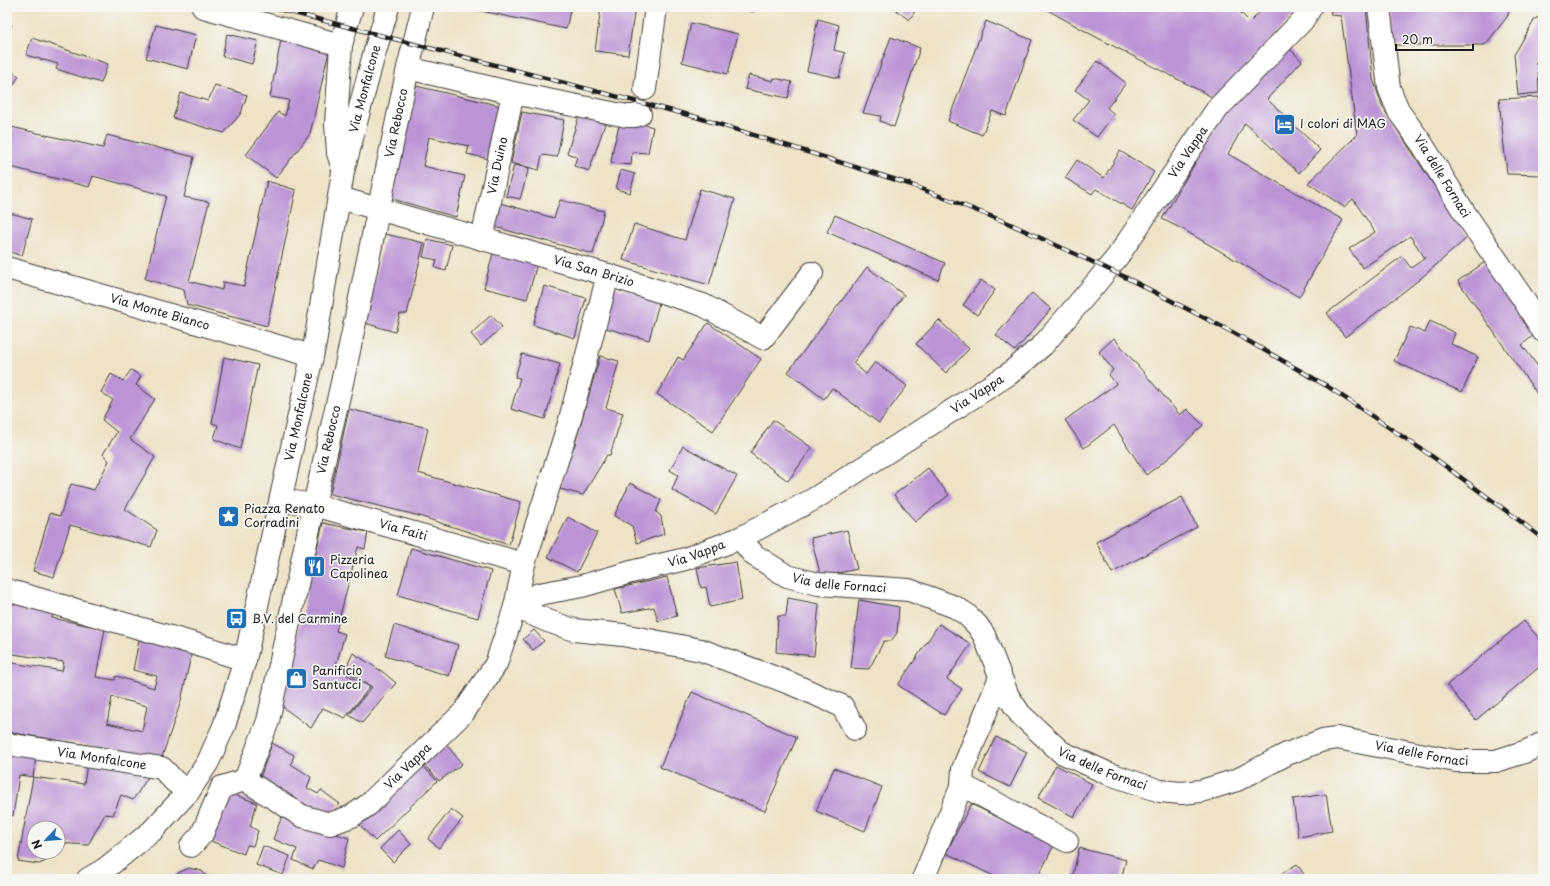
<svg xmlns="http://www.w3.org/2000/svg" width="1550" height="886" font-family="'Playpen Sans',sans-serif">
	<rect width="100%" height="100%" fill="#f6f6f2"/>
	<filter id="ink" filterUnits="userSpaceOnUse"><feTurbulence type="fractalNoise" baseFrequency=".025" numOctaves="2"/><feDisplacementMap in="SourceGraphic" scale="8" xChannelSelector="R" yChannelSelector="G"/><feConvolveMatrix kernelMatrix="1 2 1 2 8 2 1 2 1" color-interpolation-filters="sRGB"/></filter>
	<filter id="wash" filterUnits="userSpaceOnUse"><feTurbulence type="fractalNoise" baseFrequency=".012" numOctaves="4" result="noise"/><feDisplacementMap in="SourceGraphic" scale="16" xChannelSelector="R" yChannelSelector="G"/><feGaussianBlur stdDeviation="0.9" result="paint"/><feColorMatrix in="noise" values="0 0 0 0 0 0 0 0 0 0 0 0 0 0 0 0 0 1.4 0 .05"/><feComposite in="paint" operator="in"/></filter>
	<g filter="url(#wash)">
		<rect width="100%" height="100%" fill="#eee3c7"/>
		<g id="blocks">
			<path fill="#bb94d5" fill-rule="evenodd" d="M463,7H571L566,29Z
				M601,7H635L628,55L595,51Z
				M734,7H754L753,12Z
				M892,7H918L909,20Z
				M1042,7H1235L1250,22L1265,7H1299L1296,12L1216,99L1096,37Z
				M1330,7H1366L1373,79L1383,108L1468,237L1420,279L1345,337L1327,313L1402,256L1411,268L1425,258L1410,236L1363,268L1349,249L1375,232L1353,199L1344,207L1308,183L1357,135L1341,16L1331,15Z
				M1389,7H1511L1507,17L1485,45H1394Z
				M1543,15V50L1535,64L1538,65L1539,93L1518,95L1514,55L1535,19Z
				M818,19L839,25L834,50L845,53L839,78L807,71Z
				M986,21L1032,40L1006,116L992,111L982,135L948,121Z
				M7,22L12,25L7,33Z
				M691,23L738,34L728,74L682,62Z
				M156,25L196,35L188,69L146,58Z
				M227,34L258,41L252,64L222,56Z
				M891,37L920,48L894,127L880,121L881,116L863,113Z
				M32,38L108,64L101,83L56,69L58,64L26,55Z
				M281,40L329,51L310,134L276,178L246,155L278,112L285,116L289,100L270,97Z
				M1287,46L1302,61L1267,99L1320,150L1299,173L1245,123L1228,154L1343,220L1299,297L1184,230L1162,219L1228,107Z
				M1097,61L1126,83L1107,108L1114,114L1097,137L1073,120L1089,100L1075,90Z
				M7,70L19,76L9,92L7,91Z
				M749,75L773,81L774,78L792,82L788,98L745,89Z
				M215,85L247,95L241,113L224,133L173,118L181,93L208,101Z
				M416,86L501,106L489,159L467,154L469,146L429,137L423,166L465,176L456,217L389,198Z
				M1539,97L1543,130V175L1507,174L1499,99Z
				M522,112L564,120L557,157L542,155L539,170L511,163Z
				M579,116L605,124L589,171L574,166L577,157L567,153Z
				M621,118L653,127L648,153L632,152L631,165L611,163L613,149Z
				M7,126L103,148L107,135L194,157L184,197L209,202L189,281L222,290L223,282L244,286L267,181L296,190L267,326L187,305L184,290L145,279L166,196L93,176L89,187L7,166Z
				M1120,151L1154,172L1132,210L1096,189L1092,194L1065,178L1077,160L1104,178Z
				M514,165L529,168L520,199L506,196Z
				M621,170L635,174L630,193L616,189Z
				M700,189L735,199L709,285L623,260L634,224L685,240Z
				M560,200L604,211L593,254L495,227L500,203L554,218Z
				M7,212L32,219L22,256L7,251Z
				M835,215L945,263L938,280L827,232Z
				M385,234L424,243L407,314H400L395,332L365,323Z
				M427,239L452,245L446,271L435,268L437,260L423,257Z
				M493,253L537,264L527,299L484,288Z
				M1485,262L1536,333L1522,345L1543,373V395L1540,398L1458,281Z
				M867,267L904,295L853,363L866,374L875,362L907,386L879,423L832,388L824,399L788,372Z
				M981,280L995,290L977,315L963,305Z
				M544,286L586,298L575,338L533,325Z
				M613,287L660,299L649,340L602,327Z
				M1032,293L1051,309L1015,351L996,335Z
				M491,315L502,327L481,346L471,334Z
				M939,320L969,349L946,373L916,344Z
				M1430,321L1455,333L1451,344L1478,357L1462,392L1394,361L1410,327L1425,333Z
				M708,323L761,359L713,431L657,394L678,357L683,360Z
				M1114,338L1180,415L1187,409L1203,425L1170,457L1146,475L1114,425L1084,448L1065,420L1116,384L1109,375L1113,370L1099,352Z
				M522,354L560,364L545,419L511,409L520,378L515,377Z
				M600,356L619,361L606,408L623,413L610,455H607L583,495L560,489L570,447H574Z
				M224,357L258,365L240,449L214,439L218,425L212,423Z
				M131,370L141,376L136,385L155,399L130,439L155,457L125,509L157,530L151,547L70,525L54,577L33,571L50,513L60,516L71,484L94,490L109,461L103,454L117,432L102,420L113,400L101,392L111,374L123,381Z
				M349,409L428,428L418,473L521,502L509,545L416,515L330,494Z
				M773,420L812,448L788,481L750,453Z
				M683,446L737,476L716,514L672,490L678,475L670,470Z
				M928,468L949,495L915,522L894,495Z
				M630,483L661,500L656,512L661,516L664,534L637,543L632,526L614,516Z
				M1182,497L1197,527L1112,573L1096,542Z
				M568,517L597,533L577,572L548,557Z
				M323,523L368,532L365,549L358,547L336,631L345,634L335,668L370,687L345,718L323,708L311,728L280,705Z
				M847,530L857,569L821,577L811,538Z
				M411,548L491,571L478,618L398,595Z
				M736,562L742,600L710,607L706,587L701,588L697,568Z
				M667,577L677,616L658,621L654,607L622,613L615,589Z
				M788,598L819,604L814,656L776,652L778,616H786Z
				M7,599L54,609L52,618L105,629L96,677L115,680L116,676L154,688L157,676L133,670L139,640L192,651L181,701L162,757L7,732V662L62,671L64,662L7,653ZM112,697L147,706L142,731L107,723Z
				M859,600L899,607L897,633L891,641H884L869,669L851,668Z
				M1524,621L1543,643V664L1476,720L1447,685Z
				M939,624L971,644L947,679L962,689L944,715L898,685Z
				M394,625L458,645L449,676L385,656Z
				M534,630L544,641L533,650L523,639Z
				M353,653L383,672L396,683L362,723L349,715L372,687L345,670Z
				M692,692L797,737L765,811L660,767Z
				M996,737L1027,752L1010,787L979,772Z
				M272,743L294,755L291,764L311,777L307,788L318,794L321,790L340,804L329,816L309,813L260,778Z
				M447,745L462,764L439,781L421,761Z
				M7,752L36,757L33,777L19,775L13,816L7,815Z
				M88,757L152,771L133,800L121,795L113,815L105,814L88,845L58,843V828H34V852H47L46,861L39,864L18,861L33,777L84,784Z
				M422,765L437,781L375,841L359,824Z
				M1056,765L1092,784L1074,817L1038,798Z
				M834,768L882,787L865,831L816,811Z
				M227,792L257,803L250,826L258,831L253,846L247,845L244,854L208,840Z
				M1326,794L1332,831L1298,837L1293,799Z
				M971,804L1054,845L1037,879H1000L946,853Z
				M451,809L463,818L439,848L428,839Z
				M283,814L305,824L349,838L342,868L318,860L313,869L293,860L297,849L273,839Z
				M398,830L411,844L393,862L380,849Z
				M263,846L290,856L283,875L256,865Z
				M1079,848L1126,860L1121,879H1072Z
				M1297,864L1307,879H1273Z
				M189,868L202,871L209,879H173L178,873Z"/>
		</g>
	</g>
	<g filter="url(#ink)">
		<use href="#blocks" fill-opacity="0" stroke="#3c3a36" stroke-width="1"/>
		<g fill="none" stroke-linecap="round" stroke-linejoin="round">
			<defs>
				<g id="minor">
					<path d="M203,7L341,45"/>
					<path id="s1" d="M1379,7L1389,88L1399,112L1422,144L1466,215L1522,297L1543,331"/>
					<path d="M408,68L513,93L627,116H635L640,114"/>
					<path d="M645,89L656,7"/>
					<path id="s2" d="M340,198L608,275L703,305L763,338L812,273"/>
					<path id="s3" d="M482,239L513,93"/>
					<path id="s4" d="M7,268L312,356"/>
					<path id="s5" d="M281,500L314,505L524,564"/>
					<path id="s6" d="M740,538L754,555L787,576L818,584L909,590L955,607L966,614L977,625L984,635L1008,696L1020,714L1061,752L1107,773L1160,791L1181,793L1201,791L1237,780L1287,754L1323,740L1337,738L1456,761H1496L1527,751L1543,743"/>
					<path d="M7,590L195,644L245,660"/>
					<path id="s7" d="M515,607L539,594L582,586L631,572L685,559L740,538L814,499L1009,374L1043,345L1096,283L1118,256L1218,108L1303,20L1311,7"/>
					<path d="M515,607L548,621L574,630L623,635L701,650L792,684L842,706L855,729"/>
					<path id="s8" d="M7,744L162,768L175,782L189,791"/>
					<path id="s9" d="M245,780L268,721L314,505L346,365L408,68L423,7"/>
					<path id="s10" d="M245,780L302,816L330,824L352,816L368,805L464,712L496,664L515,607L524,564L569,423L608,275"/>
					<path d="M962,785L1067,841"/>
					<path d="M191,846L202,834L222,787L245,780"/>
					<path d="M923,879L962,785L963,769L1000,677"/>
				</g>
				<g id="major">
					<path d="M342,166L338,153L336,124L341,45L352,7"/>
					<path id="s11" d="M88,879L105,869L152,831L189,791L208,762L224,726L245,660L315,343L343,172L373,58L388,7"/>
				</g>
			</defs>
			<use href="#minor" stroke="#3c3a36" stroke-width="24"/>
			<use href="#major" stroke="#3c3a36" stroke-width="24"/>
			<use href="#minor" stroke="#fff" stroke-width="22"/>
			<use href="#major" stroke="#fff" stroke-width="22"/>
			<defs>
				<path id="rail" d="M271,7L696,117L909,184L1008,223L1123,276L1234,333L1327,386L1433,457L1520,521L1543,539"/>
			</defs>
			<use href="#rail" stroke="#1c1c1c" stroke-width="4.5"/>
			<use href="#rail" stroke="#f6f6f2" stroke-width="3" stroke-dasharray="9" stroke-linecap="butt"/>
		</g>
	</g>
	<defs>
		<symbol id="hotel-square" viewBox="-11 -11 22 22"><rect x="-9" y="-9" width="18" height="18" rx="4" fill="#1f6fb2" stroke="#f6f6f2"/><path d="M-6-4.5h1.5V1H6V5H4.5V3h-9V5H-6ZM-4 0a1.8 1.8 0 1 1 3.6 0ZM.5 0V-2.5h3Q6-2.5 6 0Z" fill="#fff"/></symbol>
		<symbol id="sight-square" viewBox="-11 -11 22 22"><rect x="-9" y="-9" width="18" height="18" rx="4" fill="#1f6fb2" stroke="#f6f6f2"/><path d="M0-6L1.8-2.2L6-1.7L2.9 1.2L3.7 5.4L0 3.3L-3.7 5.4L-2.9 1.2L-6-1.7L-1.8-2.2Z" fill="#fff"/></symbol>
		<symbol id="restaurant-square" viewBox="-11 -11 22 22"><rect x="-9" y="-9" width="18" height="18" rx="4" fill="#1f6fb2" stroke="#f6f6f2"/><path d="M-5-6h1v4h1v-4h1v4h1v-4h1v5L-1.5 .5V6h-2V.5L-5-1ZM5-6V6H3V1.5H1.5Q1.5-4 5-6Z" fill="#fff"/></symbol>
		<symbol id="bus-square" viewBox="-11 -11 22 22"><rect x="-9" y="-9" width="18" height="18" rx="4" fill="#1f6fb2" stroke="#f6f6f2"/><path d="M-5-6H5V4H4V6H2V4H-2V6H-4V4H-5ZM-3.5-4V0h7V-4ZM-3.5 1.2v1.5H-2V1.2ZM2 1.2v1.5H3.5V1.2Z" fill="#fff"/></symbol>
		<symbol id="shop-square" viewBox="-11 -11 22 22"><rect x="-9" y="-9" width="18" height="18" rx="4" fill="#1f6fb2" stroke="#f6f6f2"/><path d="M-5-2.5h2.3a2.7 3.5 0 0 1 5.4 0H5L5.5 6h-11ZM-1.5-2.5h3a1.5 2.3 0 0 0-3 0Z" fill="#fff"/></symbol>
	</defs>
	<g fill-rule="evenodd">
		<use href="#hotel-square" x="1272" y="112" width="25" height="25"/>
		<use href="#sight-square" x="216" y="504" width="25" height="25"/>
		<use href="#restaurant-square" x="302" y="554" width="25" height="25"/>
		<use href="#bus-square" x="224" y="606" width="25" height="25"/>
		<use href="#shop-square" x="284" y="666" width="25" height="25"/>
	</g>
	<g text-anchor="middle" stroke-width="3.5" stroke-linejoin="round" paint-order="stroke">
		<g font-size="12" fill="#1c1c1c" stroke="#f6f6f2">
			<text dy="4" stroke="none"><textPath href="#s11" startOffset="862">Via Monfalcone</textPath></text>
			<text dy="4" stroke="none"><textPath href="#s9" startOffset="675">Via Rebocco</textPath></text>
			<text dy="4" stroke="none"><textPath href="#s7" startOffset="838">Via Vappa</textPath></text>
			<text dy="4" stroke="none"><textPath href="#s3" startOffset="75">Via Duino</textPath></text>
			<text dy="4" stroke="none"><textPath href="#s1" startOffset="185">Via delle Fornaci</textPath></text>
			<text dy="4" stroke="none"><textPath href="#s2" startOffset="264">Via San Brizio</textPath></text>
			<text dy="4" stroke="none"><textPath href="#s4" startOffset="159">Via Monte Bianco</textPath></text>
			<text dy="4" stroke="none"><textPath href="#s7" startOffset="514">Via Vappa</textPath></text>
			<text dy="4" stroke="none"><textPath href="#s11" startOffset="527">Via Monfalcone</textPath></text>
			<text dy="4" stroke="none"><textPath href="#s9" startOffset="351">Via Rebocco</textPath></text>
			<text dy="4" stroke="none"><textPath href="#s5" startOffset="126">Via Faiti</textPath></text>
			<text dy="4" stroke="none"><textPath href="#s7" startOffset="190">Via Vappa</textPath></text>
			<text dy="4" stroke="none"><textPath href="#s6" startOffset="114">Via delle Fornaci</textPath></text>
			<text dy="4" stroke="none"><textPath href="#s6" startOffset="798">Via delle Fornaci</textPath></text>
			<text dy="4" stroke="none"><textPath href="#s8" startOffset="96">Via Monfalcone</textPath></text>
			<text dy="4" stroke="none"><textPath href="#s10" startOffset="195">Via Vappa</textPath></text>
			<text dy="4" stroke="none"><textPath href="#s6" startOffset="462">Via delle Fornaci</textPath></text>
		</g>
		<g font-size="12" fill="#1c1c1c" stroke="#f6f6f2" text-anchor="start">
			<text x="1300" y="128">I colori di MAG</text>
			<text x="244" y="513">Piazza Renato<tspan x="244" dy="14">Corradini</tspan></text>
			<text x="330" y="564">Pizzeria<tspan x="330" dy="14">Capolinea</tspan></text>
			<text x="252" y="623">B.V. del Carmine</text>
			<text x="312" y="675">Panificio<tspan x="312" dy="14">Santucci</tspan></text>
		</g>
	</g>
	<rect width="1550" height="886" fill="none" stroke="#f6f6f2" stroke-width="24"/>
	<g transform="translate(46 840) rotate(244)"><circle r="19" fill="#f6f6f2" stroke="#9f9f9c"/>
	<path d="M0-3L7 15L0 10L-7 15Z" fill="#1f6fb2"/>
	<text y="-6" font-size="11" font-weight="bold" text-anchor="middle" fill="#1c1c1c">N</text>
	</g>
	<path d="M1396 44v6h77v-6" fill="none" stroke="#1c1c1c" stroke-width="2"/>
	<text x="1402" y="44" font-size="12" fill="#1c1c1c" stroke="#f6f6f2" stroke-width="3" paint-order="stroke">20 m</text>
</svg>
